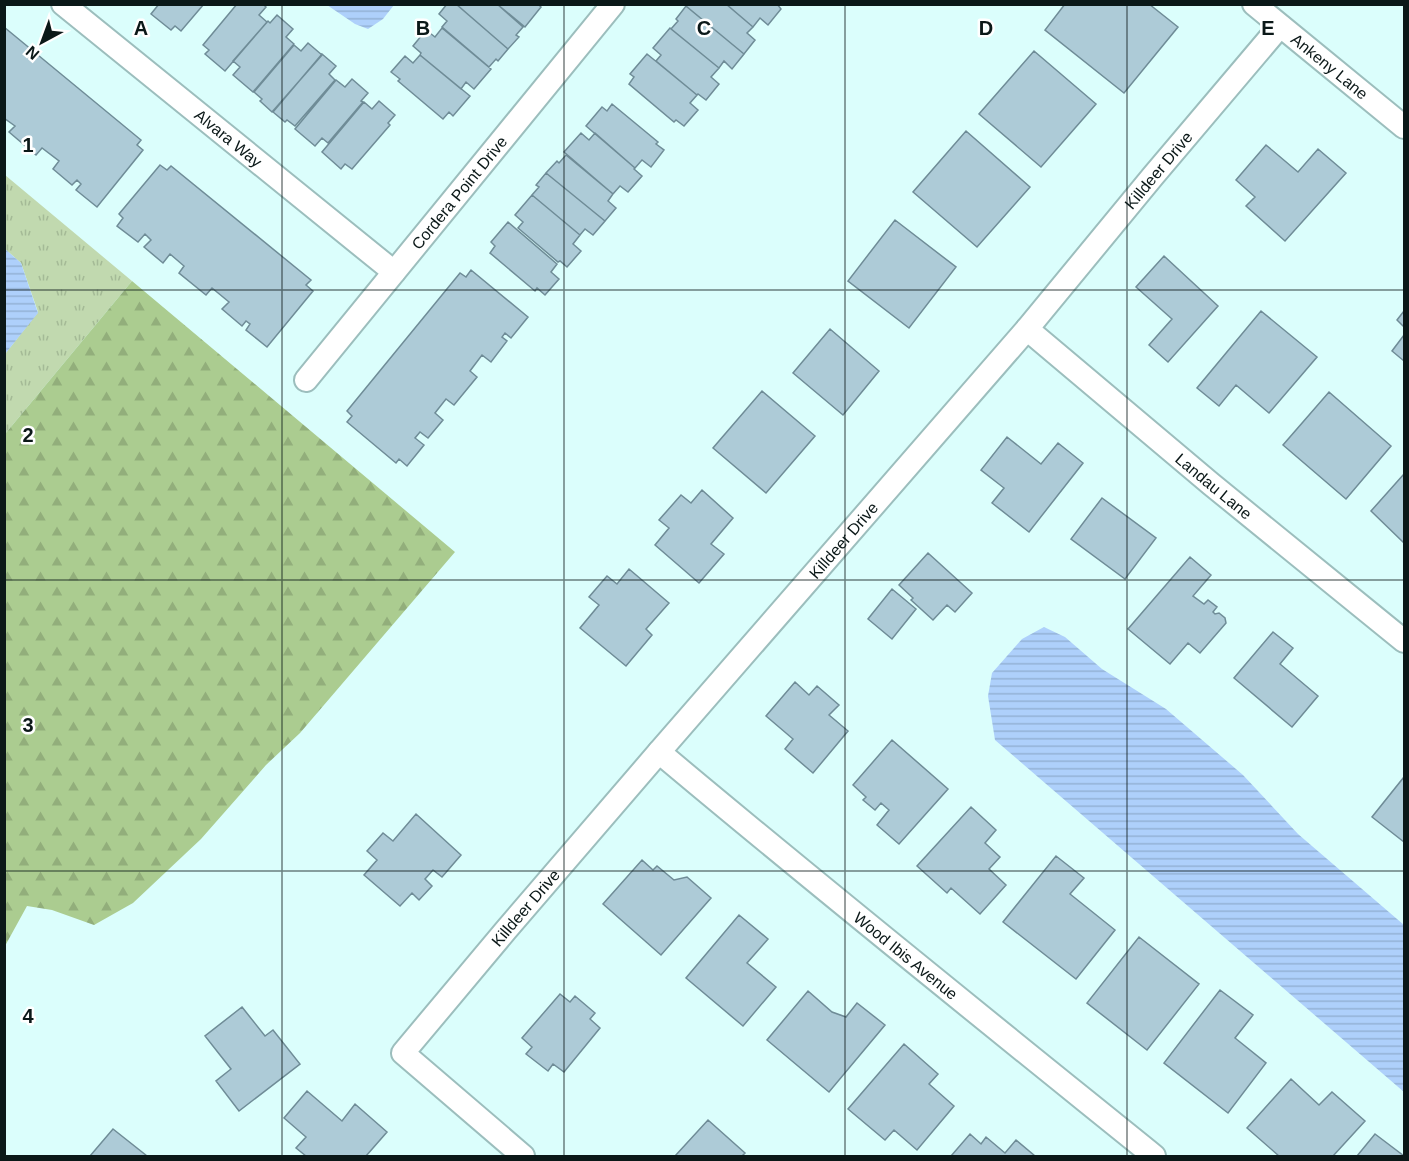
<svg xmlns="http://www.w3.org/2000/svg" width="1409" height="1161" font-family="Helvetica,sans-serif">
	<defs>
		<pattern id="grass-tufts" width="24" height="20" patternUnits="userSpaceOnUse" patternTransform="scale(1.5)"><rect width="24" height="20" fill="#c1d9af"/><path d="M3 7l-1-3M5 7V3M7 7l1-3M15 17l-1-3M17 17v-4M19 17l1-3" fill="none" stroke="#a4ba96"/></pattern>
		<pattern id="forest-firs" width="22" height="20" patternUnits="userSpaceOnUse" patternTransform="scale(1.5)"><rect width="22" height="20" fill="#abcc90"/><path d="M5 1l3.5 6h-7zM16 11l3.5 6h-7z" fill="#92ae7b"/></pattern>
		<pattern id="water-rules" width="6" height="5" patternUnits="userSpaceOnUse" patternTransform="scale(1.5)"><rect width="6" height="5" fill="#aed0fb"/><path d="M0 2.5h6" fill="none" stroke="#94b2d6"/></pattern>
	</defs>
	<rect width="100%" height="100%" fill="#dbfefc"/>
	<path fill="url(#grass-tufts)" d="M5,175L132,281L5,434V354L38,312L21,263L5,249Z"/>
	<path fill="url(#forest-firs)" d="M132,281L455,552L300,733L266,765L201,839L133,903L94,925L52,910L27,906L5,946V434Z"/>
	<path fill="url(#water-rules)" d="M327,5H394L383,19L368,29L355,24Z
		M5,249L21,263L38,313L5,354Z
		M1044,627L1065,637L1102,669L1166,709L1243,775L1298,834L1404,925V1092L995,740L988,696L992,673L1022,639Z"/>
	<path fill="#adcbd7" stroke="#6f8c97" stroke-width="1.5" d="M159,4H204L181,31L175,26L171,30L151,14Z
		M237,4H263L266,7L259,15L267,22L225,71L205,54L209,50L203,45Z
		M447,4H456L508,49L498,61L496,59L489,67L442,27L447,21L439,14Z
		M456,4H497L523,27L516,35L519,37L508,49Z
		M497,4H538L541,7L525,27Z
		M687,4H726L753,27L747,33L755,40L744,54L686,6Z
		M726,4H777L781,9L768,25L760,18L753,27Z
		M1065,4H1149L1178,27L1124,93L1045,30Z
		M686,6L744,54L732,69L724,61L719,68L671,29L678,21L676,19Z
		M277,15L293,29L286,37L294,44L253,92L233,75L240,67L233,61L268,21L270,23Z
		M4,27L141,140L137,145L143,150L97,207L76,190L81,184L77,180L72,185L53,169L59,161L42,148L36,155L9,132L15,126L4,118Z
		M442,28L491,69L474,89L466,82L461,89L420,55L421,53L413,46L426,30L435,37Z
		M670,28L719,68L711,77L719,84L706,100L698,94L697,95L656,61L661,55L653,48Z
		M308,43L322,55L272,112L260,101L262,99L254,92L294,45L301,51Z
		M1034,51L1096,104L1041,167L979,114Z
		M322,54L336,66L329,74L335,80L295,126L287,120L285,122L273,112Z
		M647,54L697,95L690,103L698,110L684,126L676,120L674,122L629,84L634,77L630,74Z
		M420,55L470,96L453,116L449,112L443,119L398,81L400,79L391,72L405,56L413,63Z
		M352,79L368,93L361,101L363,102L328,143L322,138L315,146L295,129L336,80L345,87Z
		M379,101L395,115L388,123L390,125L352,169L345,164L341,169L322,152L364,102L372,109Z
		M612,104L658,142L656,144L664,150L651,167L642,160L635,168L586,126L602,107L607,111Z
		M966,131L1030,187L977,247L913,192Z
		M581,133L589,140L595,133L635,168L634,169L642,176L628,192L620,186L613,194L564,152Z
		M1266,145L1298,172L1318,149L1346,173L1285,241L1246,206L1255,197L1236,180Z
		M566,155L613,194L608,201L616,208L605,221L546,173L557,161L559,163Z
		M160,165L167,170L171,166L311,280L306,285L313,291L267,347L246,330L250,324L246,321L242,326L222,309L229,302L212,288L206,295L179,273L184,266L170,254L163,263L144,247L151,240L145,234L138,242L117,226L123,218L119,214Z
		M546,173L605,221L593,235L585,229L580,235L532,195L539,187L536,185Z
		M532,195L580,235L573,244L581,251L567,267L560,261L558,262L518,228L523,222L515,215Z
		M895,220L956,267L909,328L848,281Z
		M508,222L557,264L551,272L559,279L545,295L537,288L535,291L490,253L495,246L491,242Z
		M1164,256L1218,306L1168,362L1149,345L1172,319L1136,287Z
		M471,270L528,317L511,338L505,333L502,337L507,341L491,362L482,355L470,371L477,377L454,405L446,399L435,413L443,420L428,438L420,432L415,438L424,445L407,466L399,459L396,463L347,422L352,416L347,411L460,273L466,277Z
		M1261,311L1317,357L1269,413L1236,385L1219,406L1197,388Z
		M1404,311V327L1397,320Z
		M830,329L879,371L843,415L793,373Z
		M1404,335V361L1392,351Z
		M762,391L815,436L766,493L713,448Z
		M1329,392L1391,446L1346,499L1283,445Z
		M1007,437L1041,464L1058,443L1083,463L1029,532L992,503L1004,488L981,470Z
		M1404,474V543L1371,511Z
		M702,490L733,518L711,544L724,554L699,583L655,545L669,528L659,520L681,495L691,503Z
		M1102,498L1156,538L1125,579L1071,539Z
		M928,553L972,593L955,612L947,605L933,620L911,600L913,598L899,585Z
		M1190,557L1211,575L1193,596L1204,604L1208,600L1217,607L1213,612L1215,614L1219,613L1225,618L1226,623L1200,653L1188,643L1170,664L1128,629Z
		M629,569L669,603L646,629L652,635L626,666L580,628L599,605L589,597L607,576L617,584Z
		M892,589L916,609L892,639L868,619Z
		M1273,632L1293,648L1280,664L1318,696L1292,727L1234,678Z
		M795,682L809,695L817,686L839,705L829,715L848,731L813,773L785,749L793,739L766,716Z
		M892,740L948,789L899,844L877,825L889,810L881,803L875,810L863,800L866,797L853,785Z
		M1404,777V842L1372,817Z
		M971,807L996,830L985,843L1000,857L989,869L1006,885L980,914L951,888L947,893L917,866Z
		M416,814L461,855L442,877L433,870L425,879L432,886L419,900L412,893L400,906L364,875L377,860L367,851L383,833L393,841Z
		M1056,856L1084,878L1070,894L1115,930L1076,979L1003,922Z
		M642,860L653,870L657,866L674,880L687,877L711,898L661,955L603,904Z
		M739,915L768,939L747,963L776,987L743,1026L686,978Z
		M1139,937L1199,984L1147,1050L1087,1003Z
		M1220,990L1253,1015L1235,1038L1266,1063L1228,1113L1164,1063Z
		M808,991L832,1012L846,1017L857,1003L885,1025L829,1092L767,1040Z
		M560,994L570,1002L575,996L595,1013L590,1019L600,1028L564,1072L553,1064L548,1071L526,1054L532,1047L522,1038Z
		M242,1007L265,1036L273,1030L300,1064L239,1111L216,1081L231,1069L205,1036Z
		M904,1044L938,1074L929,1084L954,1106L917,1150L894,1130L885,1140L848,1109Z
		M1291,1079L1319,1105L1332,1092L1365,1121L1333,1156H1279L1247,1128Z
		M307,1091L342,1121L355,1104L387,1132L366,1156H306L296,1148L306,1137L284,1118Z
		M708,1120L745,1153L742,1156H675Z
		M113,1129L147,1156H90Z
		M970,1134L981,1144L986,1137L1005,1153L1016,1140L1035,1156H951Z
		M1375,1134L1404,1156H1357Z"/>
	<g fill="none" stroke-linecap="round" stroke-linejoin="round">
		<defs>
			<g id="street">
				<path id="s1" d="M63,4L394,272"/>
				<path id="s2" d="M1254,4L1404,127"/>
				<path id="s3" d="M1027,329L1211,484L1404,641"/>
				<path id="s4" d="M306,380L613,4"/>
				<path id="s5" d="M659,752C822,889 988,1022 1154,1156"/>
				<path id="s6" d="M523,1156L403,1053L506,930L659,752L1027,329L1153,176L1280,26"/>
			</g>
		</defs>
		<use href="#street" stroke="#9cbebd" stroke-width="26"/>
		<use href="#street" stroke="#fff" stroke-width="22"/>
	</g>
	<path fill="none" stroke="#0b1818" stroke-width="1.5" stroke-opacity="0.55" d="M282,4V1156M564,4V1156M845,4V1156M1127,4V1156M4,290H1404M4,580H1404M4,871H1404"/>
	<g text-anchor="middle" stroke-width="5" stroke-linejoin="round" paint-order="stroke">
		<g font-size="16" fill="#0b1818" stroke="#fff">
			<text dy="6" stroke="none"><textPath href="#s2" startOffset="98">Ankeny Lane</textPath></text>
			<text dy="6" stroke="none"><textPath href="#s1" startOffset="213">Alvara Way</textPath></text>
			<text dy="6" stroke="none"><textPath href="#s6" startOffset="1320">Killdeer Drive</textPath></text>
			<text dy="6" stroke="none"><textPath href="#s4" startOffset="242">Cordera Point Drive</textPath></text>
			<text dy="6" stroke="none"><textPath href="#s3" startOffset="244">Landau Lane</textPath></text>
			<text dy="6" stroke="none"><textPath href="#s6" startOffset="834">Killdeer Drive</textPath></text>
			<text dy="6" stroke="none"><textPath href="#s6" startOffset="348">Killdeer Drive</textPath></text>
			<text dy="6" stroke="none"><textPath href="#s5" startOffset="320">Wood Ibis Avenue</textPath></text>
		</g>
	</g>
	<g font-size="20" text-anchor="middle" font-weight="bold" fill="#0b1818" stroke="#fff" stroke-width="5" stroke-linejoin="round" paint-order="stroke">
		<text x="141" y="35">A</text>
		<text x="423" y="35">B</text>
		<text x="704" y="35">C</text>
		<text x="986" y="35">D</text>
		<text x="1268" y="35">E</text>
		<text x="28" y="152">1</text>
		<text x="28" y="442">2</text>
		<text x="28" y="732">3</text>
		<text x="28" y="1023">4</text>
	</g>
	<rect width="1409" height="1161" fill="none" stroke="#0b1818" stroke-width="12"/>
	<g transform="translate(42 42) rotate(221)" stroke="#ffffff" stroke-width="4.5" paint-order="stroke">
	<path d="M0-4.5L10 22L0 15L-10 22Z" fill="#0b1818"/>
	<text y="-9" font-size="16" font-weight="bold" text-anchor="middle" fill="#0b1818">N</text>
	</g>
</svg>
